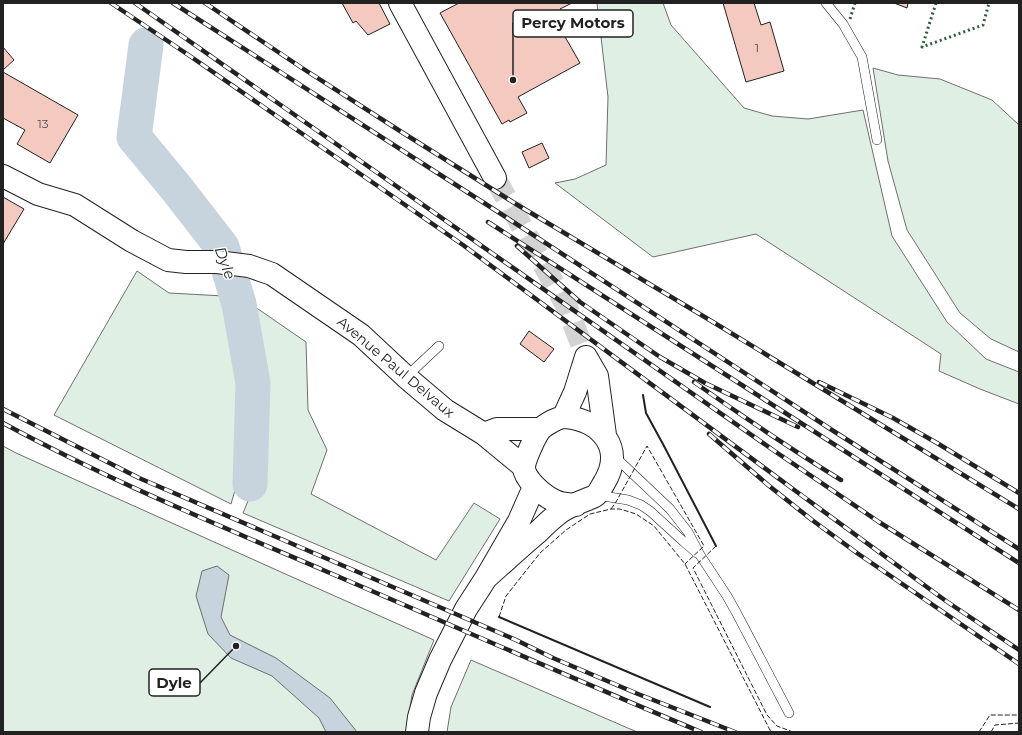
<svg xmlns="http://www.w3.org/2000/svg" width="1022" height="735" font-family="Montserrat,sans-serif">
	<rect width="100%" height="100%" fill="#fff"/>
	<path fill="#e0efe3" stroke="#6f6f6f" d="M597,3H663L671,25L744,108L772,116L808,119L863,110L892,236L947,322L986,359L1019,372V404L980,389L939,371L941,354L756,234L653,257L555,183L575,179L606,165L608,97Z
		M873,68L898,75L940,79L992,100L1019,125V352L991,339L960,313L907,230L888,161Z
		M137,271L169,293L224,296L246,400L242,466L231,504L54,415Z
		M245,300L306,342L308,410L327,450L311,494L436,560L474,503L500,519L449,601L243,513L256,482L259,382Z
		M3,446L16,453L301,581L434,640L412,695L406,732H3Z
		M471,660L637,732H447L451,707Z"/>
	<path fill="#c7d3dd" stroke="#6f6f6f" d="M217,566L229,575L221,617L230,635L276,658L330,698L357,732H326L319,718L272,676L231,658L208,634L196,596L202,571Z"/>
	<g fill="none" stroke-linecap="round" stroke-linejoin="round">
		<path stroke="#c7d3dd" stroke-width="35" d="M146,45L134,137L177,189L222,247L239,304L253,383L250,484"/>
	</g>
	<path fill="#f3c9c0" stroke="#222" d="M342,3H379L390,24L368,35L356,21L353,23Z
		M459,3H572L560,9L572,31L564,35L580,63L518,97L527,113L510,122L509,120L502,124L440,13Z
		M723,3H754L761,25L770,22L784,71L746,82Z
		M894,3H908L907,8Z
		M3,47L14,60L3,70Z
		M3,72L78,115L50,163L17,144L25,130L3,118Z
		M542,143L549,158L529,168L522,152Z
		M3,197L24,209L3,244Z
		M529,331L554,349L544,362L520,344Z"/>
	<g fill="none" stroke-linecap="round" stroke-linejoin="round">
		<path stroke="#d3d3d3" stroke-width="22" stroke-dasharray="22 11" stroke-linecap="butt" d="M495,178L567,307L586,357"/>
		<defs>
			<path id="service" d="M826,3L843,24L862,57L877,140
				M406,377L439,346
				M614,456L670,509L688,532L700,555L727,596L736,612L789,713
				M597,495L628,500L641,505L650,511L684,542L697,553"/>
			<path id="tertiary" d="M3,176L38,194L75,205L132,241L168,260L186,262H217L249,266L272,274L361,335L406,377L445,410L484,434L524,467
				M484,434L497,429H540"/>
			<path id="secondary" d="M400,3L495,178
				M586,357L597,376L605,435
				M564,416L575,392L586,357
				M486,578C503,563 520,547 538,532C544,526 551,519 558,514C566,507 578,503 588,499C590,498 594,497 596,495C599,493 602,486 604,483C625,449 602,421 566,417C560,416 544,425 540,430C535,436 525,459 524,466C523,479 544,496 555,501C561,504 569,504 576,505
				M417,732L419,717L426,693L440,660L466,609L486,578L519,521L534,487"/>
		</defs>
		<use href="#service" stroke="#222" stroke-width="10"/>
		<use href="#tertiary" stroke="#222" stroke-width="24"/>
		<use href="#secondary" stroke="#222" stroke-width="24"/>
		<use href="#service" stroke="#fff" stroke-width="9"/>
		<use href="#tertiary" stroke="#fff" stroke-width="22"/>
		<use href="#secondary" stroke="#fff" stroke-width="22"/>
		<defs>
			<path id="rail" d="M111,3L187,54L463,245L797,492L946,601L1019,650
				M135,3L773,450L879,522L1019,610
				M173,3L495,210L835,432L1019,549
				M205,3L302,68L400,131L516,204L708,319L1019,509
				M488,222L1019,563
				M517,246L580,302L660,357L705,383L798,427
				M694,382C742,416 791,449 841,480
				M819,382L893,418L937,443L1019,493
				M3,409L139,478L437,606L516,640L553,658L638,694L735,732
				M3,423C106,479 216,524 323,570C449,624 574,679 701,732
				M709,434L768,485L812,520L857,553L1019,664"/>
		</defs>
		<use href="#rail" stroke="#222" stroke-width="4.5"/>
		<use href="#rail" stroke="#fff" stroke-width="3" stroke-dasharray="9" stroke-linecap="butt"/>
		<path stroke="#2f5e38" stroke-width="3" stroke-dasharray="2 3" stroke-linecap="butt" d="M936,3L922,47L983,25L989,3
			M850,19L855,3"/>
		<path stroke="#222" stroke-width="1" stroke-dasharray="5 2" stroke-linecap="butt" d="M611,509L616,502L647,446L704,546L685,564
			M716,546L693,568L767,715L777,726L793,732
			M499,617L506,596L540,553L566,530L590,514L611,509H620L636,514L654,526L685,564L771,732
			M979,732L990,715H1019
			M991,732L995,725L1019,723"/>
		<path stroke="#222" stroke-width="2" d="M643,395L646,413L664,446L716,546
			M499,617L710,707"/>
	</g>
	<g text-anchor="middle" stroke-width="3" stroke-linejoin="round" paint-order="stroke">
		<g font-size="12" fill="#564c4a">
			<text x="757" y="52">1</text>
			<text x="43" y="128">13</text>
		</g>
		<g font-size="14" fill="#222" stroke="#fff">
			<text transform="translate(396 367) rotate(40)" y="5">Avenue Paul Delvaux</text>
		</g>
		<g font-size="15" font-style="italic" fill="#222" stroke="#fff">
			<text transform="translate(225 263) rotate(70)" y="5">Dyle</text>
		</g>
	</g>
	<path fill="none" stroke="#222" stroke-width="1.5" d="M513 80L513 23M236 646L200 683"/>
	<g fill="#222" stroke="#fff" stroke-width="1.5">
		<circle cx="513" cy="80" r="4"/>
		<circle cx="236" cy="646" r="4"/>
	</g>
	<g fill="#fff" stroke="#222" stroke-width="1.5">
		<rect x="513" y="10" width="120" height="27" rx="4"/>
		<rect x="149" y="669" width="51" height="27" rx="4"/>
	</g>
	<g font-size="15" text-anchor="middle" font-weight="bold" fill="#222">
		<text x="573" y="28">Percy Motors</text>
		<text x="174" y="688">Dyle</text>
	</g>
	<rect width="1022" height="735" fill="none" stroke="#222222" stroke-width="8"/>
</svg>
